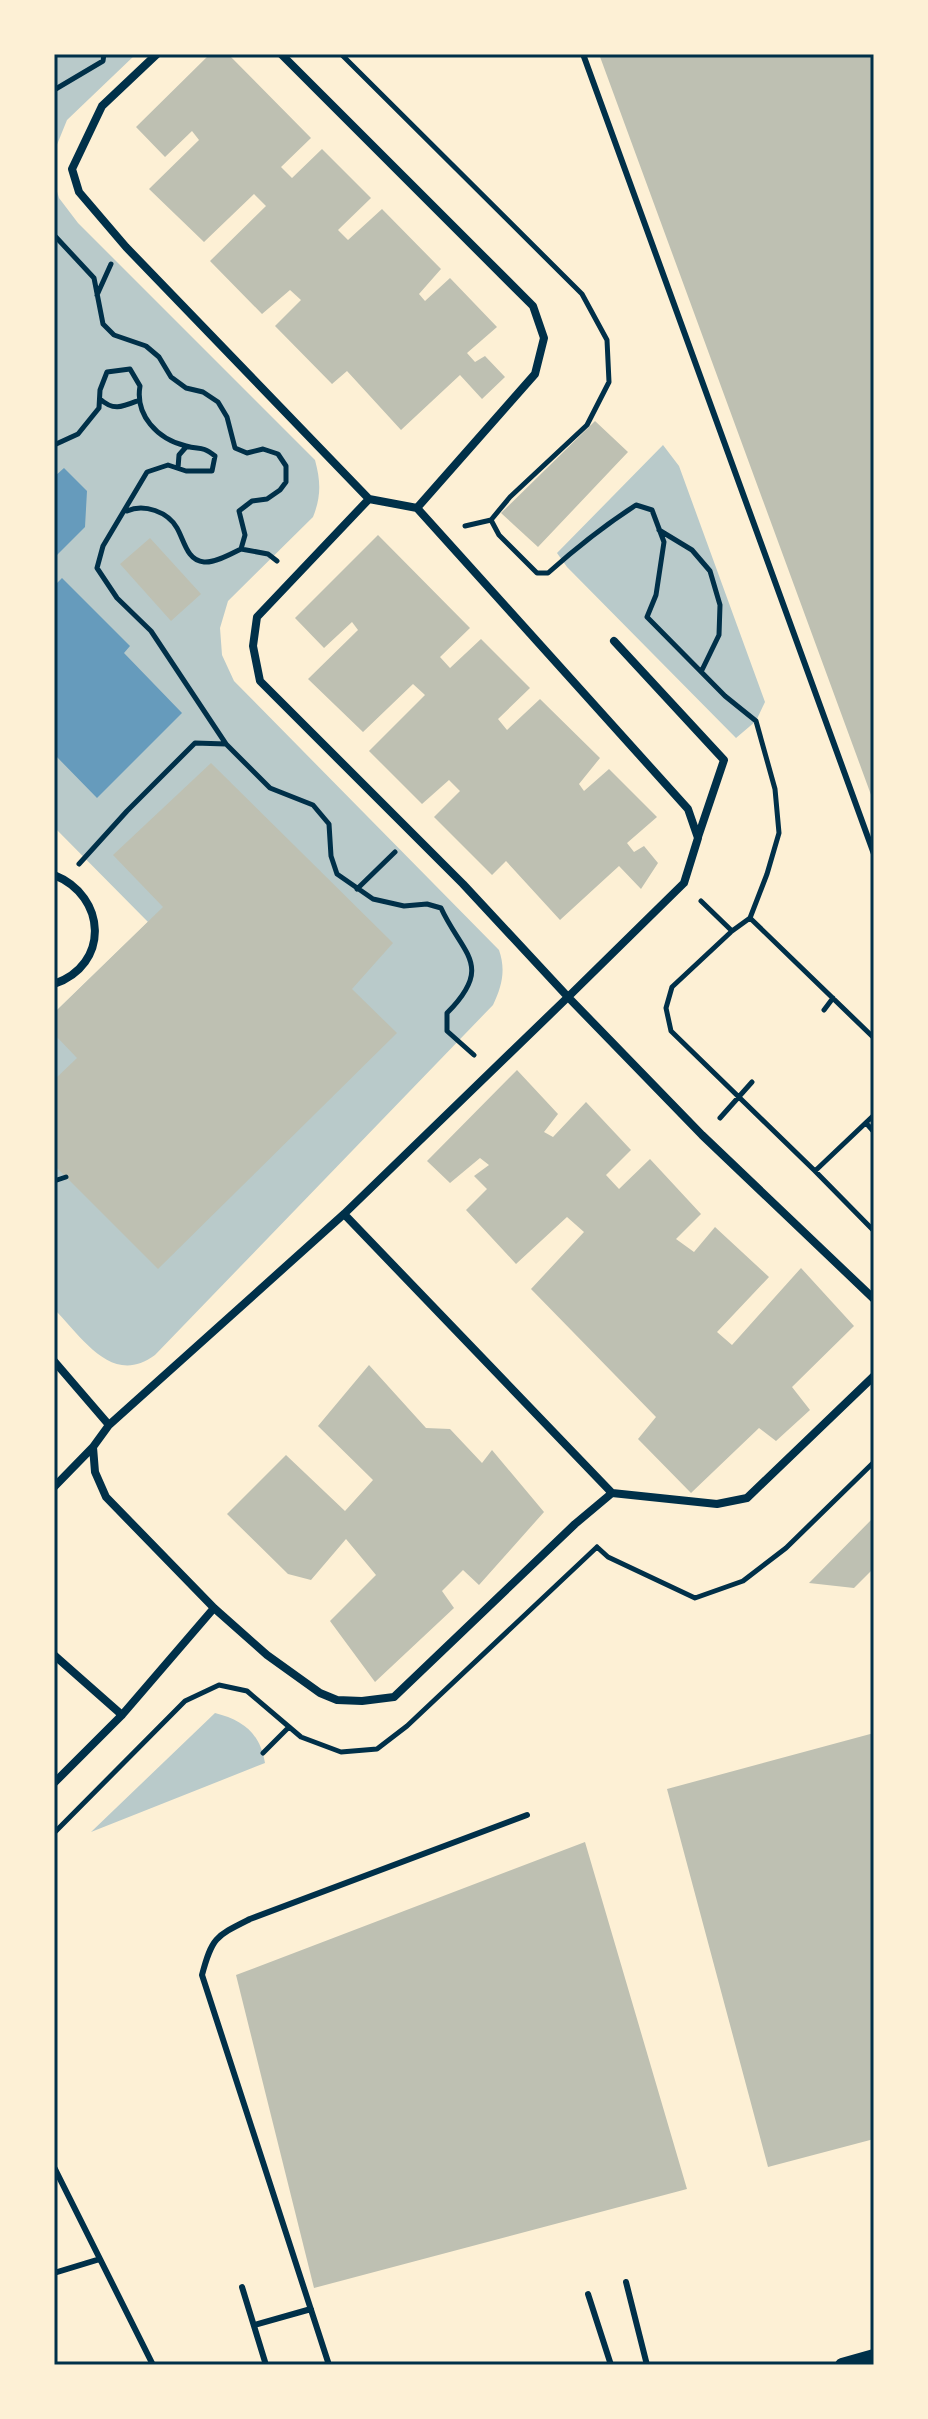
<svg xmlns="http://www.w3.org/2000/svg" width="928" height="2419" font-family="'Varela Round',sans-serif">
	<rect width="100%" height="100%" fill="#fdf0d5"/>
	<path fill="#b9caca" d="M54,54H136L67,120L54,152Z
		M54,182L59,198L78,223L315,460C321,482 321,497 313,517L228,601L220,628L222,655L234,681L499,950C506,970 502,986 493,1005L155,1355C112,1387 83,1338 54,1309V1013L148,922L54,827Z
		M663,445L679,466L765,702L756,721L736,738L567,567L557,553Z
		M215,1713C243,1720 260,1733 265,1763L91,1832Z"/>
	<path fill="#669bbc" d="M64,468L87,491L85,527L56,556L54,477Z
		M62,578L130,646L124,653L182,713L97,798L54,754V580L57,583Z"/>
	<path fill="#bec0b2" d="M210,54H228L311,138L281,167L292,178L322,149L371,198L338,230L348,240L382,209L441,269L419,294L425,301L450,278L497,327L467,353L475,362L485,356L505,377L482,399L460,375L401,430L347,371L332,384L275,326L301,300L290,290L262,314L210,261L266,206L254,194L204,242L149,189L199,140L192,131L165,157L136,127Z
		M599,54H874V803Z
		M595,421L628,452L538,547L501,513Z
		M378,535L470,628L440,657L450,668L481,639L530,688L498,719L507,730L540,699L600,758L579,784L584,791L609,769L657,817L627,843L634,852L644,846L658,863L641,889L619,866L560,920L506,861L492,875L434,817L460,791L449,780L422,804L369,751L425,695L413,684L363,732L308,679L358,630L352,622L324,648L295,618Z
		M150,538L201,594L171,621L120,564Z
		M211,763L393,943L352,989L397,1033L158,1269L54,1165V1080L77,1058L54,1034V1013L163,907L113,855Z
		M517,1070L558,1114L544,1132L553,1137L586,1102L631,1150L606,1175L619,1189L650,1159L701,1214L676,1239L694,1252L715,1227L769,1277L717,1332L732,1345L801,1268L854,1326L792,1387L810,1410L776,1441L759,1428L691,1493L638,1439L656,1417L531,1289L584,1232L567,1217L516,1264L466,1210L487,1189L474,1176L489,1165L480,1158L450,1183L427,1161Z
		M369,1365L426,1428L450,1429L482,1463L492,1450L544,1512L479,1585L463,1570L442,1591L454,1608L375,1682L330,1621L376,1575L346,1539L311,1580L288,1574L227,1514L286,1455L345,1511L373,1480L318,1426Z
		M874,1517V1568L854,1588L809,1583Z
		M874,1733V2139L768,2167L667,1789Z
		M585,1842L687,2189L314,2288L236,1975Z"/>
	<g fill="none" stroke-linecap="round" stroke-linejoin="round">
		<path stroke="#003049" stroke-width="5" d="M341,54L582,294L607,340L609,382L587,425L510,497L491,520L499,535L537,573H548C576,548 605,525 636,505L652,510L664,542L656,595L647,617L725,696L756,721L775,789L779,833L767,874L750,918
			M54,90L103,61L104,54
			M54,235L94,278L103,324L114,335L146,346L159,357L171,377L186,388L203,392L218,402L227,417L235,448L247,453L263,449L278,454L286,466V482L280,490L267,499L252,501L239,511L245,535L241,549C231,554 215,563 204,562C187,561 184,540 177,528C168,512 144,503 127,511
			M97,295L111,264
			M100,399C113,411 122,407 137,401
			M54,445L78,434L99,408L100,390L107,372L130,369L140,386C135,415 157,439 186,446C200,450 201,445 215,456L212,471H186L168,465L147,472L103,546L97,568L117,598L151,631L226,744L195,743L127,811L79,864
			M178,468L179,455L186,447
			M465,526L491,520
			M659,530L692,550L710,571L720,605L719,635L702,670
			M241,549L268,554L277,561
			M226,744L270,788L313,805L329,824L331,856L337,874L373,899L404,906L427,904L441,908C462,954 495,965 447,1013V1031L474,1055
			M357,889L395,852
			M701,901L732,931
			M824,1010L833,998
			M874,1038L750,918L732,931L672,987L666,1008L671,1031L815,1171L874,1115
			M720,1118L752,1082
			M866,1123L874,1132
			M815,1171L874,1231
			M54,1181L66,1177
			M597,1547L608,1557L695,1598L743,1581L786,1548L874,1462
			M263,1753L289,1727
			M54,1833L185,1701L219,1685L247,1691L301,1737L341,1752L377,1749L407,1726L597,1547"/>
		<path stroke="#003049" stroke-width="6" d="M583,54L874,854
			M54,2167L153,2365
			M54,2273L100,2259
			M626,2282L647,2365
			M242,2287L266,2365
			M588,2294L611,2365
			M254,2325L311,2309
			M329,2365L202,1975C212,1937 216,1936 250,1919L527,1815"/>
		<path stroke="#003049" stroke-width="8" d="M157,54L102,106L72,169L79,192L126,247L369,499L417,508
			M281,54L533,306L544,338L535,374L417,508L688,809L698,838L684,883L568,997L702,1135L874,1299
			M369,499L257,617L253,646L260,681L463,884L568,997L344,1214L109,1425L93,1447L95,1472L106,1497L214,1608L267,1655L320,1693L337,1700L362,1701L394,1697L575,1524L612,1493
			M614,641L724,760L698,837
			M54,875C107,896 110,965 54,984
			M344,1214L612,1493L717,1504L747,1498L874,1376
			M54,1361L109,1425
			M54,1487L93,1447
			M54,1655L122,1715
			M54,1783L122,1715L214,1608"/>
		<path stroke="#003049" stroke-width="14" d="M842,2365L874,2356"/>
	</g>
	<rect width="928" height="2419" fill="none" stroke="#fdf0d5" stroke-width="112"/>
	<rect x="56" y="56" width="816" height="2307" fill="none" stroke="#003049" stroke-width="3"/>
</svg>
